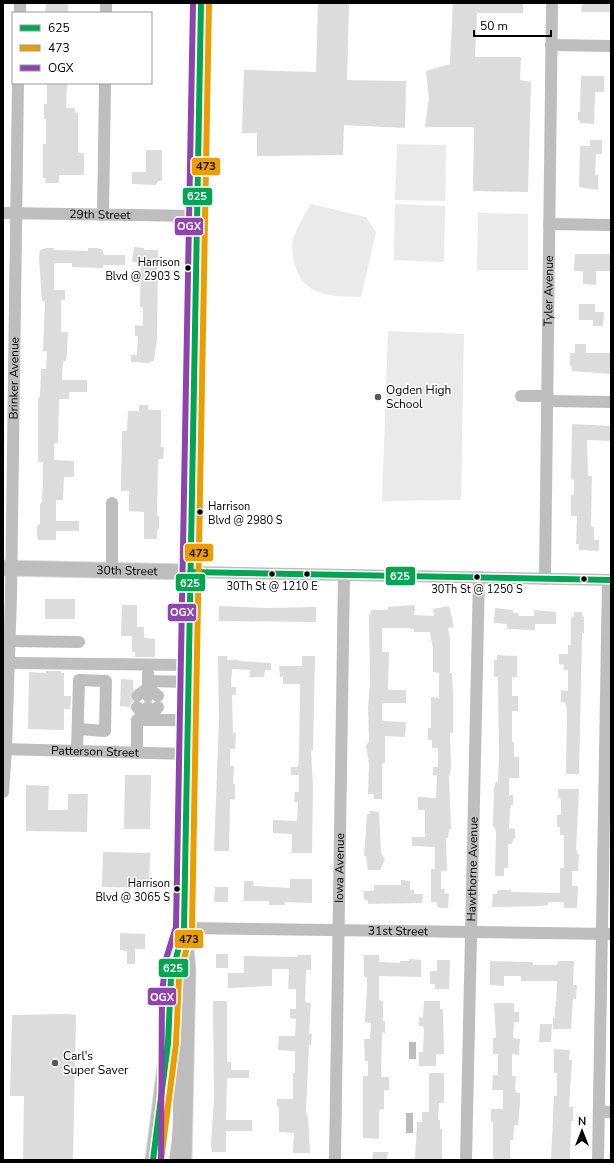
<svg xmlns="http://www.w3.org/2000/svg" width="614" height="1163" font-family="'Nunito Sans',sans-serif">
	<rect width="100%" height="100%" fill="#fff"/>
	<path fill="#eaeaea" d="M397,144L446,145L445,201L395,200Z
		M311,204L366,217L376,232L361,297C331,296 301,297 294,261C292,252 291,242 295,234C299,224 305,214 311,204Z
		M395,204L445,206L444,262L394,260Z
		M478,213L528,214V270H477Z
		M388,331L464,334L461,500L382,501Z"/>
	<path fill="#bcbcbc" d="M409,1042H416V1059H409Z
		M406,1113H413V1133H406Z"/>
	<path fill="#dcdcdc" d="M49,3H68V13H45L46,4Z
		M318,3H349L347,80L406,81L405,128L344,125L343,155L257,156V133H242L244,70L316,72Z
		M453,3H523V13H477L475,57H521L520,80L531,82L528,192L473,191L474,127H425L429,98L426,71L450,64Z
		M582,3H611V12H581Z
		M581,76H604V92H595L594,124L580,123V120H578V112H580Z
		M47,83H67L66,108H75V113H78V153H84V175H59V183H45L46,178H43V144H46V119H44V104H47Z
		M590,140H602V154H596L595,175H598V190L579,187L580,146H590Z
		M146,150H162V181H158L156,185L132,184V172H146Z
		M134,247L144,248V250H158V253L157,338L154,361H150V363L131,362V355H137L138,336H135V325L143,326V307H140L141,262H132Z
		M46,248H54V250L88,251V248H96L102,249L104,255H125V265H103V268L72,267V263H54V290H65V300H61V332H68L67,353L66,361H63L62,380H87V392H69V399H59L58,443H54V460L74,461V477H64L63,500H56V521H79V531H56V540H38L37,534V526L40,524V505L42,501L43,479V462H38V399L40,396L41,369H46L47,351H43L45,301H42L39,258L40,250Z
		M575,254H611V271H596V285L583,284V271H574Z
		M579,304H595V312H604L603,326H593V320H579Z
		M575,344H586V353H611V374L572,371V366H570V353H575Z
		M139,405H148V410H161V447H164L163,459H158L157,516H159V529H157V539H144V512L129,511V491H121L122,431H127L128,411H139Z
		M572,424L611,426V441L587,440L588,476H592L591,527H594V540H599V551L579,550V544H576L577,516H571V495H574V479H571Z
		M45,599H75V619H45Z
		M122,605H137V627H144V638L155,639V657H135V652H132V636H121Z
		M415,605L414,615L434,616L433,609L449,606L454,627L448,628L450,639V673H452L453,693V733H450L451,769L449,777L451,829H449L448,838H446L447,871H441V889H445L444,893L449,894L448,908H439L437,906V902H431V869H435V847L412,846V837H425V810H418V797L436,798L437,775H433V767H438V748H432V740H428V728H431V697L439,698V673L433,672V649L430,632H414V629L407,628H382V652H389L388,690H406V703H382V721L406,722L405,737L385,736V763H382V799H374V794H368L369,763L366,746L369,741L368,707L370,684L369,614H371V610H388V607Z
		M219,606L268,608L316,607V622L219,621Z
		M495,608L513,610V613H518V616H534V610L556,612V624H535V630L507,629V624L494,623Z
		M574,612H582V617H584V633H582L579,774H566L567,710L565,702H561V690L568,691V670H564V665L559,664V654H568V645H571V617H574Z
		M497,655L517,656V677H512V696H518V711H512V742H514V757H519V778H509V795H513V805H511L510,810L509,828L515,829V839H513L512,844H508V868H504V876H495L496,833L495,827H493L494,787L496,782H498L499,756L498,677H494V660H497Z
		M218,656H227V660H238V661L271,663V670H265L264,677H250V670L232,669L231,687H236V695H232L233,733H236L235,749H230V766H234L233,784H235V800L230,799L229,851H214L219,720Z
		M302,656H315L313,750H311L313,787L312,853H292V834L273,833V820L297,821L298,802H294L295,792H299V775H291V767H298L299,760L300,684H283V677H280L279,666H302Z
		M46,671H61V673H64V696H71L70,709H64V730L28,729L29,672L46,673Z
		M121,679L133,680V690L130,696L132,701L130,707L120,706Z
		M125,775H151L150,829H124Z
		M26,785L49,786L48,810H68V794H88L87,832L26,831Z
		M558,789H579L576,849L578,854H579L578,871H572V886H578L577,908H564V902H548V905L540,906L492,907L493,894H497L498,890H511V892L560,893V868H564V835H560V827H557V815H561V798H558Z
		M370,811L379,812L381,853L385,859L380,870H368L366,856H364L367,814H370Z
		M103,852L150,853L149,888L102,887Z
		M290,879H312V903L285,902V905H269V901H244V881H253V886L290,888Z
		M401,880L410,881V890H414V894H423L422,903L368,904V901L364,899V891H374V885H401Z
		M215,887H228V902H214Z
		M120,933L145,934V949H135V964H127V951L120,950Z
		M216,954H228V968H216Z
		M298,955H311V970H306L305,1002L311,1003L309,1034H312L311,1045H309L306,1111L307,1116H308L310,1153H293L294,1133L279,1132V1107H277V1099H293V1073H295V1051L278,1050L279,1036H295L296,1019L290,1018V1009H296V989H288L289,969H272V986L228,988V973H244V956L297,957Z
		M364,955H379V962L400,963V961H409V959L421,960V977L379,976V1000L383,1001V1021H385V1033L382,1032L381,1077H389V1090H384V1109L379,1110V1139L363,1138V1076H368V1061H365L364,1039H370L371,1023L365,1022L367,988V978L364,975Z
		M437,960H450L449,989H435V984H430V971H437Z
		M490,961L533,962V965H557L558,961H574L573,985H577L576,999H573L571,1029H553V1018H555V1006H556L557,981H521V976H504V986L490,985Z
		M213,1001H227V1062H231V1070H249V1078H227L226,1120H252V1131H226V1152H212L211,1144L214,1099Z
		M424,1001H440V1009H443L444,1054H436V1066H419V1052H423L424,1030L423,1026H419V1017L423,1018Z
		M494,1003H514V1012H519V1022H514L513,1038L520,1039L519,1055L512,1054V1076H516L515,1088L516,1093H520V1103L518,1125H514L513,1140H510V1160H493V1122H491V1109H503V1090H492L493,1075H498V1054H493V1038H496Z
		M66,1014L76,1015L73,1160H23L24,1096H10L12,1015Z
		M540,1024H552L551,1042H539Z
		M554,1049L570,1050L569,1060H572L569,1107H573V1121H571L570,1160H551L554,1096H557V1073H554Z
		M429,1073H444V1103H439L438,1120H440V1129H442V1160H415L417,1122H422V1112H429Z
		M373,1152H388L387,1160H372Z"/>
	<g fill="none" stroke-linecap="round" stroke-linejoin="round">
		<defs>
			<g id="major">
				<path id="s8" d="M3,568L190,572"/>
				<path d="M153,1160L168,1043L171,977L183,933"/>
				<path d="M184,1160L188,969L184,928L201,3"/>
			</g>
		</defs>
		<use href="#major" stroke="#dbdbdb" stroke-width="17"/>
		<g stroke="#bebebe" stroke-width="12">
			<path d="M20,13V3"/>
			<path d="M106,13V3"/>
			<path d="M551,45L611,46"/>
			<path id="s1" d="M3,213L197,216"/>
			<path d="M103,215L105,83"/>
			<path d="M549,224L611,225"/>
			<path d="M521,396H548"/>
			<path d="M548,401L611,402"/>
			<path d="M112,570V503"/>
			<path d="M190,572L611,580"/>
			<path id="s2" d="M545,579L552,3"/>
			<path d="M10,641L79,642"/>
			<path d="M9,663L189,665"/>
			<path d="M148,681L188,682"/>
			<path d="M137,696L148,688L158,696"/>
			<path d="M148,696V673"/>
			<path d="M137,707L148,720"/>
			<path d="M148,707V720H188"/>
			<path d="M148,720L158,707"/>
			<path id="s3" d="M3,749L187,754"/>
			<path d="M77,751L79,680L106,681L105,731L78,729"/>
			<path d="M137,753V720H148"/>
			<path id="s4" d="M3,792L6,749L11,597L18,83"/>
			<path id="s5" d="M184,928L611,934"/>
			<path d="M599,1112H611"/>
			<path d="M175,1160C184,1114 174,1066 181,1020"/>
			<path id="s6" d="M335,1160L344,575"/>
			<path id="s7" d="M466,1160L479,577"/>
			<path d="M598,1160L608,580"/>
		</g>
		<use href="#major" stroke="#bdbdbd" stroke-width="15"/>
		<defs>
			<path id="bus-1" d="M190,572L611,580
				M153,1160L168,1043L171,977L184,928L201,3"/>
			<path id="bus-2" d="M161,1160L176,1044L179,978L192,928L209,3"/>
			<path id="bus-3" d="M161,1160L162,993L166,959L176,927L193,3"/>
		</defs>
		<use href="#bus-1" stroke="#fff" stroke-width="9"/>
		<use href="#bus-2" stroke="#fff" stroke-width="9"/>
		<use href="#bus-3" stroke="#fff" stroke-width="9"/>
		<use href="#bus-1" stroke="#00a651" stroke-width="6"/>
		<use href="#bus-2" stroke="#eb9e00" stroke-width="6"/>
		<use href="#bus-3" stroke="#8e44ad" stroke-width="6"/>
	</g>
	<g fill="#000" stroke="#fff" stroke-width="1.5">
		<circle cx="188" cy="268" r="3.5"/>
		<circle cx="200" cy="512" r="3.5"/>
		<circle cx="272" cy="574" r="3.5"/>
		<circle cx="307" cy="574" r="3.5"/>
		<circle cx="477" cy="577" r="3.5"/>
		<circle cx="584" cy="579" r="3.5"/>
		<circle cx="177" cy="889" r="3.5"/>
	</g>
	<g fill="#595959" stroke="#fff" stroke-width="1.5">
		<circle cx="378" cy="397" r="4"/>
		<circle cx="55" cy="1063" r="4"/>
	</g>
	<g text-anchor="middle" stroke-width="3" stroke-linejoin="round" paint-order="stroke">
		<g font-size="11" fill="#000" stroke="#fff" text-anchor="end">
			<text x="180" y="266">Harrison<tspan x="180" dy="14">Blvd @ 2903 S</tspan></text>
			<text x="208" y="510" text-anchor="start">Harrison<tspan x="208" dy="14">Blvd @ 2980 S</tspan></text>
			<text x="272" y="590" text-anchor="middle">30Th St @ 1210 E</text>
			<text x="477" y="593" text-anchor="middle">30Th St @ 1250 S</text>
			<text x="170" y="887">Harrison<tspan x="170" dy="14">Blvd @ 3065 S</tspan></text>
		</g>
		<g font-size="12" fill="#000" stroke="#fff">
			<text dy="4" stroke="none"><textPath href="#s1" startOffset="97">29th Street</textPath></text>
			<text dy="4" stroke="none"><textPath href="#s2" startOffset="288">Tyler Avenue</textPath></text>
			<text dy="4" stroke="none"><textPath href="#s4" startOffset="414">Brinker Avenue</textPath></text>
			<text dy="4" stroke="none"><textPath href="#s8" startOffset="124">30th Street</textPath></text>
			<text dy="4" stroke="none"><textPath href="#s3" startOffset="92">Patterson Street</textPath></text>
			<text dy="4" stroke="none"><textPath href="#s6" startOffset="292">Iowa Avenue</textPath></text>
			<text dy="4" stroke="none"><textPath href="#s7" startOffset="291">Hawthorne Avenue</textPath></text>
			<text dy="4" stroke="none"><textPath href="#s5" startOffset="214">31st Street</textPath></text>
		</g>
		<g font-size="12" fill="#000" stroke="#fff" text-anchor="start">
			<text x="386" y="394">Ogden High<tspan x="386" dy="14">School</tspan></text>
			<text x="63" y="1060">Carl's<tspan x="63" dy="14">Super Saver</tspan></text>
		</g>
	</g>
	<g stroke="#fff" stroke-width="1.5">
		<rect x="191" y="157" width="30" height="19" rx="4" fill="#eb9e00"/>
		<rect x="182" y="187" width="31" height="19" rx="4" fill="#00a651"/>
		<rect x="174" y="217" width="30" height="19" rx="4" fill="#8e44ad"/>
		<rect x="184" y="543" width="30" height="19" rx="4" fill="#eb9e00"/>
		<rect x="385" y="566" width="31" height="20" rx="4" fill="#00a651"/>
		<rect x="175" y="573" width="31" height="19" rx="4" fill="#00a651"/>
		<rect x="167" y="603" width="30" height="19" rx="4" fill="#8e44ad"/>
		<rect x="174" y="929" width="30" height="20" rx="4" fill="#eb9e00"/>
		<rect x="158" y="958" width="31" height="20" rx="4" fill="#00a651"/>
		<rect x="147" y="987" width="30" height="19" rx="4" fill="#8e44ad"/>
	</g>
	<g font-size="11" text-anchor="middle" font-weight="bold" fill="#fff">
		<text x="197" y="200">625</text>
		<text x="189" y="230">OGX</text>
		<text x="400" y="580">625</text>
		<text x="190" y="587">625</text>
		<text x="182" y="616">OGX</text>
		<text x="173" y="972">625</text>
		<text x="162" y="1001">OGX</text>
	</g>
	<g font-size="11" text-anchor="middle" font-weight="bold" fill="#111">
		<text x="206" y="170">473</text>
		<text x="199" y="557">473</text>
		<text x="189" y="943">473</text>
	</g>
	<rect width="614" height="1163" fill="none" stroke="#000000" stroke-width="8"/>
	<rect x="12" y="12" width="140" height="72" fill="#ffffff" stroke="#999999"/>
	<rect x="20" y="25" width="20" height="6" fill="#00a651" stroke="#999999"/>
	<text x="48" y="32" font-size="12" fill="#000000">625</text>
	<rect x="20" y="45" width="20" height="6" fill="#eb9e00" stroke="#999999"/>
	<text x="48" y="52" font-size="12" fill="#000000">473</text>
	<rect x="20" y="65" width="20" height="6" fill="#8e44ad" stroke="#999999"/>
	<text x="48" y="72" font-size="12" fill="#000000">OGX</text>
	<g transform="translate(582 1131)" stroke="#ffffff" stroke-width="3" paint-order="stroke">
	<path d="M0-3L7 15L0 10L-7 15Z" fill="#000000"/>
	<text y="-6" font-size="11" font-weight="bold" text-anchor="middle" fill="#000000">N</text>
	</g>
	<path d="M474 30v6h77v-6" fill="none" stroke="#000000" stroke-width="2"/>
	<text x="480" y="30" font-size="12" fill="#000000" stroke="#ffffff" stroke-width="3" paint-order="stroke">50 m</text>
</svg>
